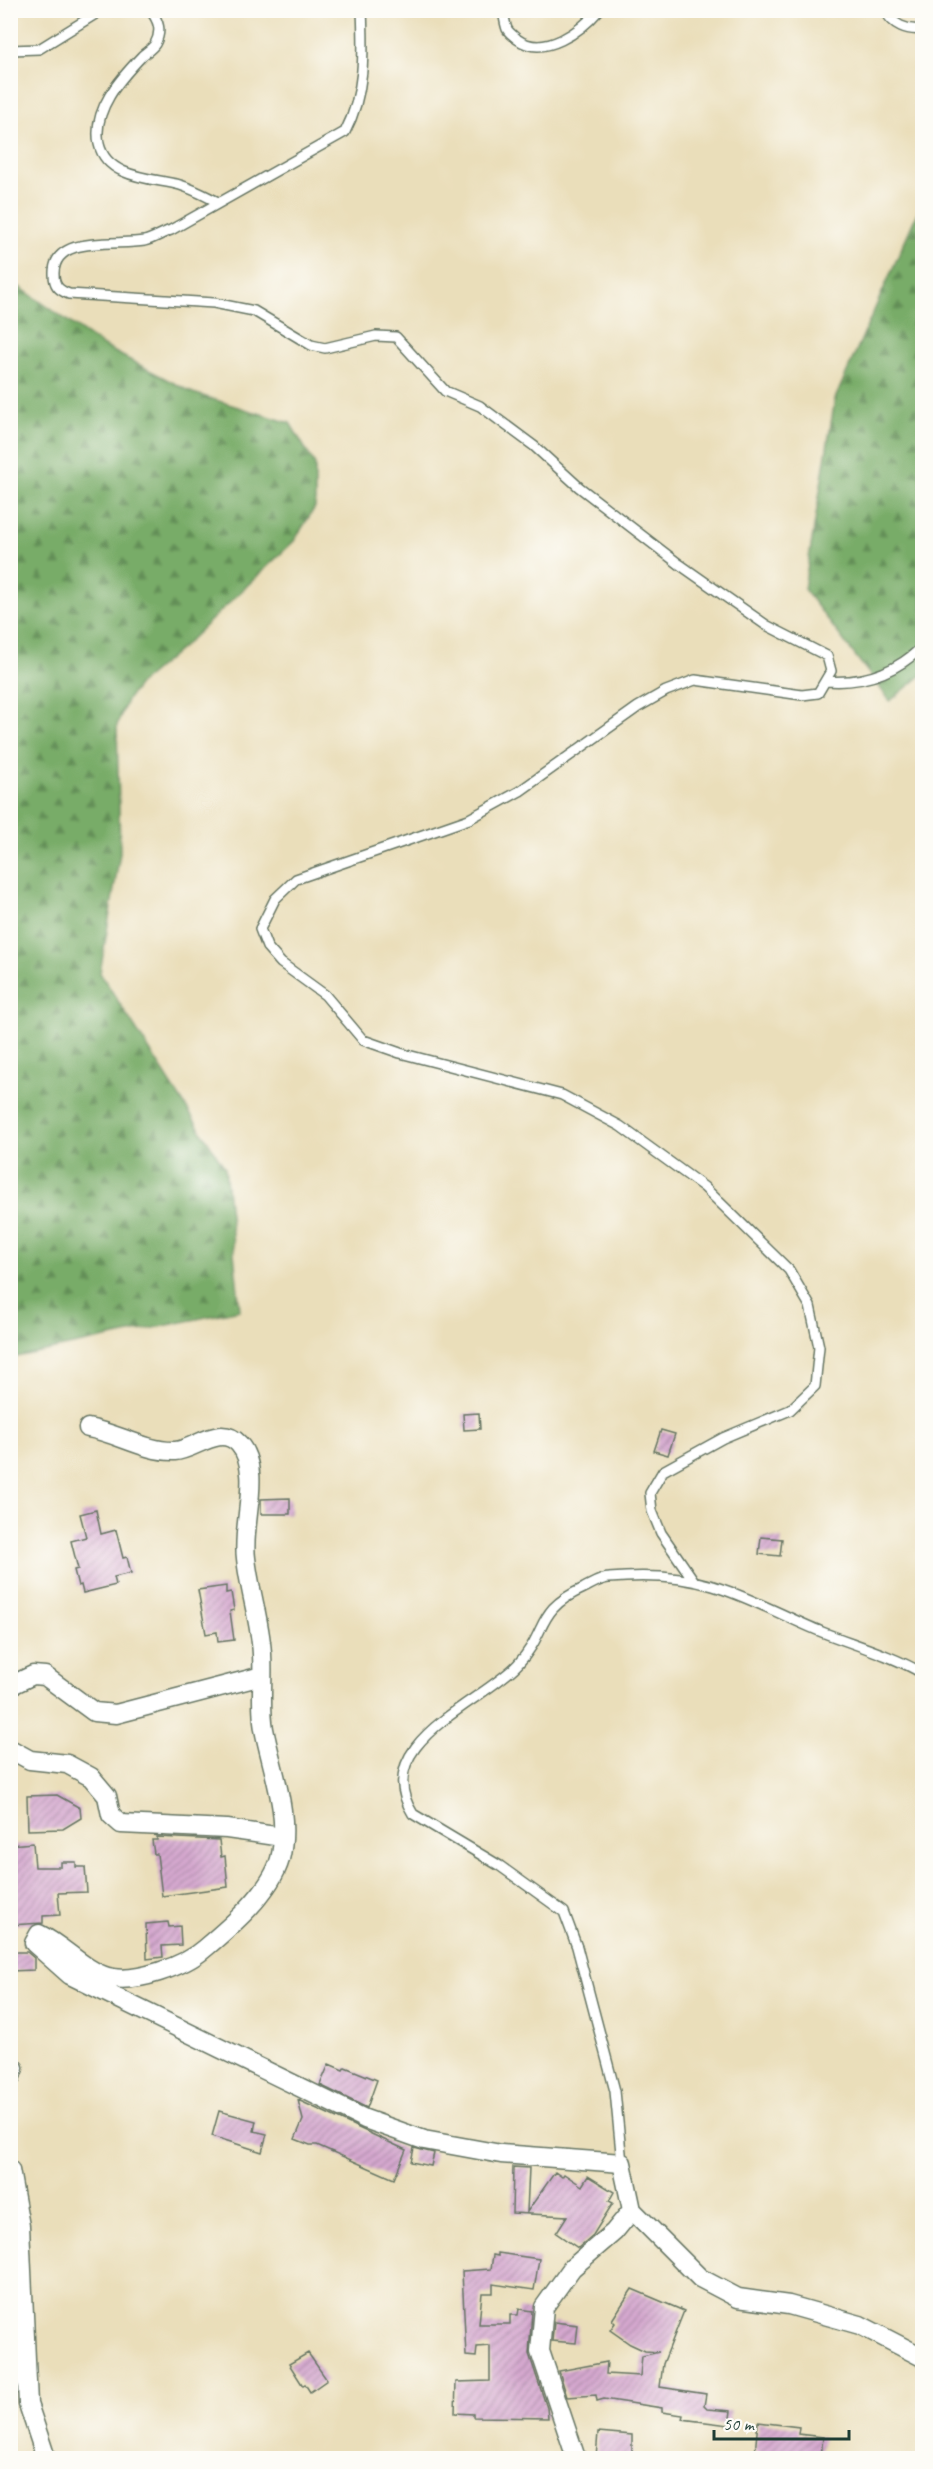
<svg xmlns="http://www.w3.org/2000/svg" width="933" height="2469" font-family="Caveat,sans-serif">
	<defs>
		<pattern id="forest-firs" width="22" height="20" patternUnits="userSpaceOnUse" patternTransform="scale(1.5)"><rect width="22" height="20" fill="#78ac68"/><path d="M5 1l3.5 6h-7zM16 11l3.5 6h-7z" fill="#628d56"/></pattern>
		<pattern id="building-hatch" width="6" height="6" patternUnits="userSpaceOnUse" patternTransform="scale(1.5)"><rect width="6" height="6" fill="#d5a8cf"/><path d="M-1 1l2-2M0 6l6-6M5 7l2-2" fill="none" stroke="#ac8aa9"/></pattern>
	</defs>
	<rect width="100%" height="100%" fill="#fdfcf7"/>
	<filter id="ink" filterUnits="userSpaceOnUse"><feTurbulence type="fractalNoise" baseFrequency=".0167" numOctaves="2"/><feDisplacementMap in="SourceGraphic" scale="12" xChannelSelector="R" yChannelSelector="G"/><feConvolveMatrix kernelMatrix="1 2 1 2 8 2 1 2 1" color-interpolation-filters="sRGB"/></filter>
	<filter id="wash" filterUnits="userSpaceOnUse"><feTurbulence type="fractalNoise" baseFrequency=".008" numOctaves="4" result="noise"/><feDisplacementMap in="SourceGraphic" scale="24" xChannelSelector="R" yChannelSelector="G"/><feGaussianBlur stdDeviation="1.35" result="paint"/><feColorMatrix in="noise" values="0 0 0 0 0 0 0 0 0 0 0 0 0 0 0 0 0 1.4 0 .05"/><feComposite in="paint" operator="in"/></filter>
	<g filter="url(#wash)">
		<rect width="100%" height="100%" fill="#eadeba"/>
		<path fill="url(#forest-firs)" stroke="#4c744e" stroke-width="1.5" d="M922,202V675L890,701L804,589L835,399Z
			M11,281L105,347L193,393L290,423L315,465V507L294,541L185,645L140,683L127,700L117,725L120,853L100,973L225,1168L240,1310L11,1358Z"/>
		<g id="blocks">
			<path fill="url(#building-hatch)" d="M479,1413L480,1429L464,1430L463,1414Z
				M661,1430L675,1434L668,1455L654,1451Z
				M290,1498V1514H261V1499Z
				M96,1510L101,1534L116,1530L123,1558L127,1557L131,1573L114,1577L116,1585L83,1593L81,1585L78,1586L74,1570L78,1569L71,1541L86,1537L80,1514Z
				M761,1537L782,1539L780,1556L759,1554Z
				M226,1586V1593L231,1592L234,1610L230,1611L234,1640L218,1642L217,1632L206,1634L198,1590Z
				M57,1795L80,1808L81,1818L63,1829L28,1830L27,1796Z
				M157,1837L219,1840L221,1857L225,1856L228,1887L162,1896L157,1854H154L152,1840H157Z
				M33,1843L35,1867H61V1862H76V1867H85L87,1892L58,1893L60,1915L43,1916V1923L10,1925V1845Z
				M168,1922L169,1927L180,1926L181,1945L162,1946L163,1957L147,1959L146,1924Z
				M10,1952H27L34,1958V1970L10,1971Z
				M329,2064L343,2070L345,2067L377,2080L367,2108L320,2085Z
				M298,2100L406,2150L394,2179L317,2145H310L295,2139L303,2120Z
				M219,2111L256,2121L254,2131L267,2134L262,2152L212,2136Z
				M414,2148L434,2153L431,2166L411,2162Z
				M513,2167L529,2168L527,2212L555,2172L562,2177L564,2174L582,2186L588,2176L614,2192L609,2201L613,2203L593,2235L578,2248L556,2233L567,2216L512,2213Z
				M498,2253L539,2259L534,2290L493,2284V2293H482L479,2324H510V2315H518L519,2309L532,2311L529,2354L547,2408L548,2418L473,2417V2414L455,2413L456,2382L490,2381V2346L477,2347L476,2357L466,2356L462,2271L491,2269L493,2255L498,2256Z
				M632,2289L684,2311L663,2364L660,2387L706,2394L704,2406L707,2409L731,2411L729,2425L682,2419L683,2415L662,2412V2408L604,2399L597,2401L596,2395L567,2397L559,2371L607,2362L606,2374L640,2376L642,2356L659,2352L645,2351L630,2344L610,2330L615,2323L612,2320Z
				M554,2322L578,2325L576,2343L552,2341Z
				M308,2353L327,2380L310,2392L305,2384L303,2386L289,2364Z
				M758,2422L799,2427L798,2434L823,2437L821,2458L755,2453Z
				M598,2432L632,2435V2458H596Z"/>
		</g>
	</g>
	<g filter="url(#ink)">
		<use href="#blocks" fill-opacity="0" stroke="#667563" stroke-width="1.5"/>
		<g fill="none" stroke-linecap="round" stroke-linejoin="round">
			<defs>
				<path id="service" d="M150,10C159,21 162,31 155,44C152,49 146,52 142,56C120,79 92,110 99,144C107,179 154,178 180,185C193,189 206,196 218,202
					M362,10C364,53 365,94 345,132L171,230C162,233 153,239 144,241C117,246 53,234 54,274C54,285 58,290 69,294L214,303L254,311L311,345L325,348L376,336L396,337L445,391L480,406L534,446L579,487L679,564L766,625L827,656L831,671L818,693L802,695L695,680L666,691L638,707L520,791L469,819L296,879L275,899L260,929L267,947L281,963L325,995L363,1040L400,1053L562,1095L620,1126L704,1187L789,1270L810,1306L819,1347L815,1386L790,1410L723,1438L663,1471L650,1493L652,1511L661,1533L694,1581
					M503,10C504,16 505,24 507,29C509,33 514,36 517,39C544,59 581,31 599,10
					M885,10C892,25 907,31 922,29
					M10,50L39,49L102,10
					M826,681C864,684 895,673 922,647
					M622,2163L615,2091L577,1947L564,1912L500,1866L413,1814C368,1743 482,1703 518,1664C549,1631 534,1610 584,1588C592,1584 601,1578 609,1578C642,1575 680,1576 713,1586C750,1597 785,1617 822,1632C855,1645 891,1655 922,1673"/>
				<path id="minor" d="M88,1428C117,1433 146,1452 175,1451C195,1450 220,1423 239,1444C263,1471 241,1524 246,1558C249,1587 258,1615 261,1643C265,1671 259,1701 264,1729C272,1771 291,1815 280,1859C271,1892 230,1927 205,1948C185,1966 135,1984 108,1977C82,1969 64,1946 39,1934L34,1943L70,1975L365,2119L424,2140L501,2154L622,2163L632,2210L614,2232L572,2268L544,2307L540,2351L576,2458
					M10,1686L33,1675L45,1676L94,1712L116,1714L262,1676
					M10,1749L30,1760L67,1764L91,1777L107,1796L111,1815L121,1824L227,1829L282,1837
					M10,2079L14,2068
					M10,2170L20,2226L28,2404L46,2458
					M632,2210L700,2278L738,2298L789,2305L860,2325L922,2357"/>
			</defs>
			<use href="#service" stroke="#667563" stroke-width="12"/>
			<use href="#minor" stroke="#667563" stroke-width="21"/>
			<use href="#service" stroke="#fff" stroke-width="9"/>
			<use href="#minor" stroke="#fff" stroke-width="18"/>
		</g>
	</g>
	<rect width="933" height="2469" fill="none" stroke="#fdfcf7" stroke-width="36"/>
	<path d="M714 2430v9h135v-9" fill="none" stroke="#1f3d34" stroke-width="3"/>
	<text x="723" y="2430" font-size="18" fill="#1f3d34" stroke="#fdfcf7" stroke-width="4.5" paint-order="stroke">50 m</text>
</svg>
